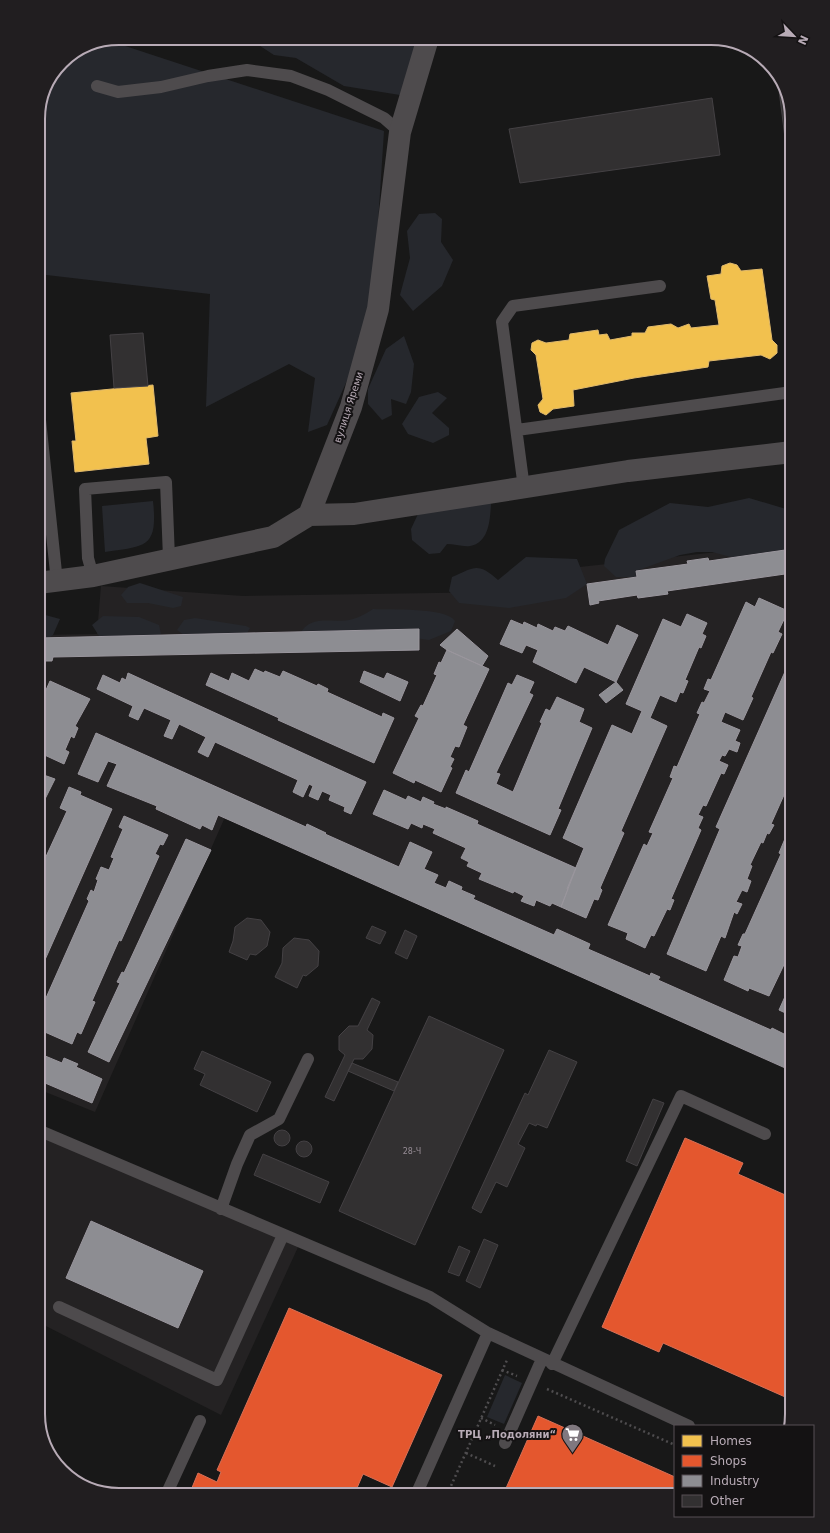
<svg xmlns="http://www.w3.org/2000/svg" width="830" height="1533" font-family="'DejaVu Sans',sans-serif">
	<rect width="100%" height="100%" fill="#181818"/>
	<path fill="#242223" d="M792,544V1072L225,817L95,1112L38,1089V635L97,634L101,586L243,596L501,592L524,573Z
		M38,1131L299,1245L221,1415L38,1322Z"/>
	<path fill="#26282d" d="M248,38H427L400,95L344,86L296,58L274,55Z
		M107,40L384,131L376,254L363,345L327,425L308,432L315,378L289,364L206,407L210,294L38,274V114L46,83L62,62L88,44Z
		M435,213L442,219L441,242L453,260L442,286L413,311L400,295L410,258L407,231L419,214Z
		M404,336L414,364L411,392L406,404L391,399L392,415L382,420L368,404V389L386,349Z
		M438,392L447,398L432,413L449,428V435L433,443L408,434L402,424L419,397Z
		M485,497L491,504C490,520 489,543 470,546C463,547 454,544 447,544L440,553L429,554L412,540L411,529L418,514Z
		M749,498L786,509L792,507V553L750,562L712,552H697L680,555L636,571L637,577H616L604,566L605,559L619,530L670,503L708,507Z
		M153,501C158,548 146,546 105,552L102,506Z
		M526,557L577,559L587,584L566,598L509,608L459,603L449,591L452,577C475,567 478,562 498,580Z
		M140,583L183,597L181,606L173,608L148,603H127L121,595L128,587Z
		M373,609C390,610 446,607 455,621L451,631L429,640L406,637L299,635C312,612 332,625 353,619C360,617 367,613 373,609Z
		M38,613L60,619L53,635L38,645Z
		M103,616L139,617L159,625L161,634L146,641L101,639L92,625Z
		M195,618L246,626L250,628L246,635L192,641L177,630L184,620Z
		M505,1375L522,1383L504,1424L487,1417Z"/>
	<path fill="#f2c14e" stroke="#e1ba6d" d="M730,263L737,265L741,271L762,269L772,340L777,345V353L770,359L761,355L709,361L708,367L634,378L573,390L574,406L553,409L546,415L540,412L538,405L543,399L536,355L531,350L532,343L538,340L546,343L569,340L570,334L598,330L599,335L607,334L610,340L632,336V333H645L648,327L671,324L678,328L689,324L691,328L719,325L715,300L711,299L707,276L721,274L722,266Z
		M153,385L158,436L146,438L149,464L75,472L72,441H76L71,393Z"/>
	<path fill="#e4572e" stroke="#d77057" d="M685,1138L743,1163L738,1174L792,1198V1400L663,1343L659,1352L602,1327Z
		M289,1308L442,1375L392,1487L363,1474L354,1495H189L198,1473L217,1482L221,1472L217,1470Z
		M538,1416L675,1477V1495H503Z"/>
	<path fill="#8d8d92" stroke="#9a969d" d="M792,549V573L667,591L668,594L638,598L637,595L598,601L599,603L590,605L587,584L637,577L636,571L688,564L687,561L708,558L709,561Z
		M759,598L788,611L778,632L782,634L773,653L771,652L751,697L753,698L743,720L725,712L721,722L740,730L735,741L740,743L737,752L729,749L725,756L722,755L719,761L728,765L724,774L721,773L706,806L703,805L698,815L703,817L698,828L701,830L671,899L674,900L670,910L667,909L654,936L651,935L645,948L626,939L628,933L608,925L644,844L647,846L653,833L649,832L673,778L670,777L674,766L677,767L700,714L697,713L702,702L704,703L710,691L704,689L708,679L711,680L746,602L755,607Z
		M687,614L707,623L702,634L706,636L701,648L699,647L685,680L688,681L683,693L680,692L676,702L660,695L650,718L667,726L621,831L624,833L600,888L602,890L598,900L594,899L586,918L561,907L568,889H567L584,848L563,838L612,725L632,734L642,711L626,704L663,619L681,627Z
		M511,620L523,625L524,622L537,628L538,624L553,631L555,627L565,631L568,626L608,645L617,625L638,635L616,682L584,667L576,683L533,662L538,650L526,645L522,653L500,644Z
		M419,629V650L53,657L52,661H38V638Z
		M457,629L488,656L482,666L447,650L440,645Z
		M447,650L489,669L463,725L467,727L459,747L455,746L450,757L454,759L450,767L452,768L441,792L415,780L414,783L393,773L419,718L415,716L421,705L423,706L437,675L434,674L439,662L441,663Z
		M792,656V777L771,824L774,825L769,834L767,833L763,843L761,842L750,865L752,866L747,879L751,881L747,892L742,890L736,902L742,904L737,914L734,912L725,938L721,936L706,971L667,954L720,829L716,827Z
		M255,669L264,673L265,671L280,677L283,671L317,686L318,684L328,689L327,692L382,717L383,713L394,718L374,763L278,720L279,718L206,685L211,673L229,681L232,673L249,681Z
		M364,671L384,679L387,673L408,682L400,701L360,682Z
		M128,673L366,782L351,814L344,811L345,807L329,800L331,795L322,791L318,800L309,796L313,786L309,784L303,797L293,792L298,780L215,742L208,757L198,752L206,737L179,724L172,739L164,736L171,720L144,708L138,720L129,716L133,706L97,689L103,675L120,683L122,678L126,680Z
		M517,675L534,682L529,693L533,695L496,773L500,774L496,784L513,792L542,723L540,722L546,709L550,711L557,697L584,709L579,722L592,728L558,809L561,810L550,835L456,793L466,770L469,772L508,683L512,685Z
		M50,681L90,699L75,726L78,728L74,738L71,736L65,750L69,752L64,764L38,752V708Z
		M616,682L623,690L606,703L599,695Z
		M96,733L306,827L307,824L326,833L325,834L399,867L410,842L432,852L424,869L438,875L434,883L446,888L449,881L462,887L461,890L475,896L473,899L554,935L557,929L590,944L588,949L650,976L651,973L660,977L658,980L771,1030L772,1028L790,1037L792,1034V1071L218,815L212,830L202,825L200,829L156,809L157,806L107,786L117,764L108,761L98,782L78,774Z
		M38,773L55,779L38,813Z
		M69,787L81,792L80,795L112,809L44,962L38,959V874L67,811L60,808Z
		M384,790L406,800L408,796L421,802L423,797L434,802L433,804L446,809V807L478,821L477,824L576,868L561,907L552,903L550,906L536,900L534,906L521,901L524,896L514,891L513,893L479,879L482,873L467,866L469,862L461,858L466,848L433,833L435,829L423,824L422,828L411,823L408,829L373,814Z
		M124,816L168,835L163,845L160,844L155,854L159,856L121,941L119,940L92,1001L95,1002L81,1034L77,1032L72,1044L38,1029V1016L89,901L87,899L91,890L94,892L98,880L96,879L101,867L109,870L114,858L111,857L123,829L119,827Z
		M792,822V942L789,949L791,950L769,996L749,988L748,991L724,980L734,956L738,957L742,946L738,945L743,934H745L781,854L779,853Z
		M186,839L211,850L109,1062L88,1052L120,983L117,982L122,972L124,973Z
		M792,981V1016L779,1010Z
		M38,1053L62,1063L64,1058L78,1064L76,1067L102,1079L92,1103L38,1080Z
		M91,1221L203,1271L178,1328L66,1278Z"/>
	<path fill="#323031" stroke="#444144" d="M778,82H781L786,88L792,119V162H788Z
		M712,98L720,155L520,183L509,129Z
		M143,333L148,386L114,388L110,335Z
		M247,918L261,920L270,932L267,946L256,955L250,954L247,960L229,952L233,941L235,927Z
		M372,926L386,932L380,944L366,938Z
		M405,930L417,936L407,959L395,953Z
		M294,938L309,940L319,951L318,966L306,976L303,975L297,988L275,977L282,963L283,948Z
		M372,998L380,1002L367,1030L373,1035L372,1049L363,1059H354L334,1101L325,1097L345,1055L339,1050V1036L349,1026H358Z
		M429,1016L504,1050L415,1245L339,1211Z
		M549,1050L577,1062L547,1128L537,1124L536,1126L529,1123L518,1144L525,1148L507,1187L496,1182L481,1213L472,1208L525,1093L528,1095Z
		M202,1051L271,1082L257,1112L200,1085L205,1074L194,1069Z
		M352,1063L398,1082L394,1091L348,1071Z
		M653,1099L664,1103L637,1166L626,1161Z
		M274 1138a8 8 0 1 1 16 0a8 8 0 1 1-16 0Z
		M296 1149a8 8 0 1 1 16 0a8 8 0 1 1-16 0Z
		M263,1154L329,1182L320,1203L254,1175Z
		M484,1239L498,1245L480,1288L466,1281Z
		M459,1246L470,1251L459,1276L448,1272Z"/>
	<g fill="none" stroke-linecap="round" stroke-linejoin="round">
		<path stroke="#4f4d4f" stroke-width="2.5" stroke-dasharray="2 3" stroke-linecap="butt" d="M502,1370L517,1376
			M547,1389L675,1445
			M481,1418L495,1425
			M466,1453L495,1466
			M447,1495L507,1360"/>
		<path stroke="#4e4b4d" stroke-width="12" d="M97,86L118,92L161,87L208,76L247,70L291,76L328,90L384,118L400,132
			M38,401L57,582
			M517,430L792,392
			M524,488L502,322L513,306L660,286
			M93,576L88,558L85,489L166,482L169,558
			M38,1130L430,1297L488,1333
			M221,1209L237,1164L250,1135L279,1119L308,1059
			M59,1307L217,1380L283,1235
			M552,1364L681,1096L765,1134
			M505,1443L542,1359
			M166,1495L200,1421
			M416,1495L488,1333L689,1426"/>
		<path stroke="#4e4b4d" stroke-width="22" d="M309,515L354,514L628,471L792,452
			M38,583L93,576L273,537L309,515L351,407L378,309L400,132L428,38"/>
	</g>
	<defs>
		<symbol id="supermarket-pin" viewBox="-11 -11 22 30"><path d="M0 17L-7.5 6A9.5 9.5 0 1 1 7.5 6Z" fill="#80787f" stroke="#141213"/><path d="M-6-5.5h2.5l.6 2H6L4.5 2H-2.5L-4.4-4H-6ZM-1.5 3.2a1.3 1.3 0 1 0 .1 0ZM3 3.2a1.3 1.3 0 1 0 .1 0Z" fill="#fff"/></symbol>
	</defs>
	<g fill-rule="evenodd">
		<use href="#supermarket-pin" x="560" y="1422" width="25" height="34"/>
	</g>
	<g text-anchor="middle" stroke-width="4" stroke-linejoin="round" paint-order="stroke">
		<g font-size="8" fill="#968c95">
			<text x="412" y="1154">28-Ч</text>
		</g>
		<g font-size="10" fill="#b8abb6" stroke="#141213">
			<text transform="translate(348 407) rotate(-72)" y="4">вулиця Яреми</text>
		</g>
		<g font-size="10" font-weight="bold" fill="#b8abb6" stroke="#141213" text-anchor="end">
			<text x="556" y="1438">ТРЦ „Подоляни“</text>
		</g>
	</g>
	<path d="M0 0H830V1533H0ZM119 45H711A74 74 0 0 1 785 119V1414A74 74 0 0 1 711 1488H119A74 74 0 0 1 45 1414V119A74 74 0 0 1 119 45Z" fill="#211e20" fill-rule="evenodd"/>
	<path fill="none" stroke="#b8abb6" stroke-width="2" d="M119 45H711A74 74 0 0 1 785 119V1414A74 74 0 0 1 711 1488H119A74 74 0 0 1 45 1414V119A74 74 0 0 1 119 45Z"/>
	<rect x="674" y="1425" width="140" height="92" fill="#141213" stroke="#564f54"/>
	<rect x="682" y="1435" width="20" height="12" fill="#f2c14e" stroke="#564f54"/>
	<text x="710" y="1445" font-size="12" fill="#b8abb6">Homes</text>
	<rect x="682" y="1455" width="20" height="12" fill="#e4572e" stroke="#564f54"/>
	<text x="710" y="1465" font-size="12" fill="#b8abb6">Shops</text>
	<rect x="682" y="1475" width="20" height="12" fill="#8d8d92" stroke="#564f54"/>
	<text x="710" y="1485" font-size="12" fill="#b8abb6">Industry</text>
	<rect x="682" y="1495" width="20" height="12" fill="#323031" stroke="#564f54"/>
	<text x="710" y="1505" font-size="12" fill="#b8abb6">Other</text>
	<g transform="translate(794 36) rotate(115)" stroke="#141213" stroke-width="3" paint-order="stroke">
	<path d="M0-3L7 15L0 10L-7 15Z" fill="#b8abb6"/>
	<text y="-6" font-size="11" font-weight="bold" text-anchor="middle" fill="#b8abb6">N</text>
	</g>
</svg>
